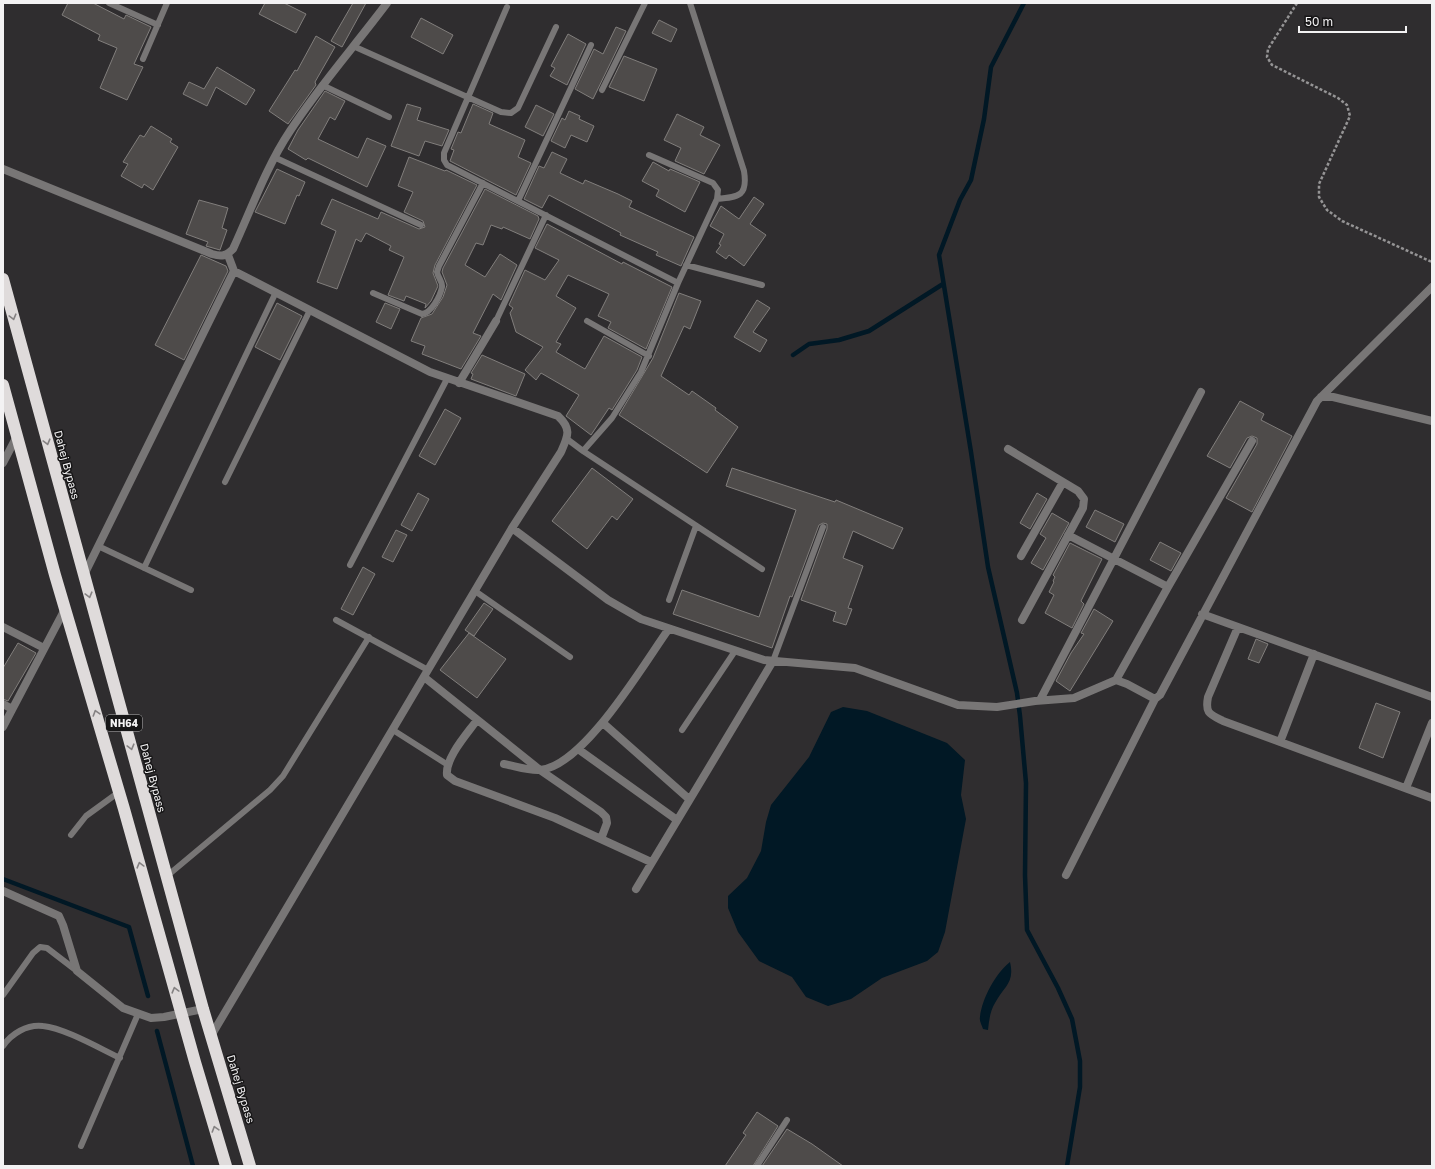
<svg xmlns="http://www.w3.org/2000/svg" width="1435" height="1169" font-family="'Golos Text',sans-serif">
	<rect width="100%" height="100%" fill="#2f2d2f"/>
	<path fill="#011825" d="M843,707L867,711L947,743L965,760L961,795L966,819L945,932L938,952L927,961L882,978L851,999L828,1006L806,997L792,977L759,961L738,932L728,908V896L747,878L761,851L766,822L771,805L809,757L831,712Z
		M1010,962C1015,983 1004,986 995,1003C990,1011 989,1021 988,1030L983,1029C982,1025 979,1021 980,1017C982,998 996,973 1010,962Z"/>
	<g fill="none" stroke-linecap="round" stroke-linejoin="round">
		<path stroke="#011825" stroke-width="4.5" d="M1024,3L991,67L984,119L971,180L960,200L939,255L971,452L988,567L1017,693L1020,716L1026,783L1025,875L1027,930L1058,988L1072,1019L1080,1061V1087L1067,1166
			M793,355L809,344L839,340L869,331L943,284
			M3,879L129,927L148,996
			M157,1031L193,1166"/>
	</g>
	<path fill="#4e4b4a" stroke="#817e7c" d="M68,3H93L124,19L126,15L151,27L134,64L143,67L127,100L100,88L117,48L98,40L100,35L62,15Z
		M265,3H284L306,14L296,33L259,14Z
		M353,3H366L342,47L331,41Z
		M421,18L453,35L443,54L411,37Z
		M659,20L677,29L671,42L652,33Z
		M616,27L626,31L593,99L575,89L594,49L603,54Z
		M568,34L586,44L567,85L550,76L555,68L551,66Z
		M316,36L335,47L315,82L316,85L288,124L269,111L295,70L297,71Z
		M624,56L657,69L644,101L609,87Z
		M217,67L255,90L246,105L216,87L207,106L183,94L189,82L204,89Z
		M325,91L345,101L335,120L330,117L318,139L358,158L367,138L386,146L367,187L308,158L306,160L288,149L298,130Z
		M407,104L421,108L417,120L449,130L442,146L425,141L419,156L391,146Z
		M473,104L493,113L489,124L525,140L518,157L531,163L516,195L450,161L454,150L451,149L458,132L461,133Z
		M536,105L554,114L543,136L525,127Z
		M569,111L580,116L579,119L594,126L587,142L571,135L565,148L551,141L562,118L565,120Z
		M677,114L704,127L700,135L720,145L704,174L675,161L681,148L664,140Z
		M151,126L172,139L170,142L178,147L153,190L144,184L142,188L121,176L128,164L123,162L140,135L144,137Z
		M552,152L567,159L560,173L583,184L585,180L618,194L632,201L629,207L694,237L681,266L656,255L658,252L620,235L621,233L549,195L542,208L524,199L539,166L544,168Z
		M409,157L445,171L446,170L477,185L435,265L433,273L438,286L431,301L425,308L426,304L406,296L404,301L388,295L404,257L389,250L391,246L366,233L361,242L356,239L337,289L317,282L336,231L321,224L332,199L378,219L381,212L419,229L425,227L423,221L404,212L413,192L398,186Z
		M653,162L669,171L670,169L700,182L685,212L656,196L659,190L642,181Z
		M277,169L305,182L299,196L297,195L285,224L255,212Z
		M485,189L538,216L539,219L530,239L503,227L502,229L491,225L483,245L476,243L465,265L485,277L500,254L517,265L501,300L493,294L473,333L481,336L461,369L422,354L425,346L411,341L421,318L432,314L443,297L447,285L442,272L443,268Z
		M754,197L764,204L750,224L766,235L744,266L729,255L726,259L716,252L721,245L719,244L724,234L710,226L721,206L739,219Z
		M199,200L228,208L222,228L227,230L220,250L206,246L208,242L186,234Z
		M547,224L622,264L623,262L672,287L646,349L608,328L611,322L598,316L609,294L568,275L556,296L576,308L556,342L561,344L556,352L585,369L604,336L642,357L637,370L612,410L609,408L591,435L566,416L579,395L541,373L536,380L525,370L543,347L516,332L510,313L513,308L509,305L525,270L545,280L559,260L535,248Z
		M201,255L226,266L228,271L184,360L155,345Z
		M679,293L701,301L690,329L684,326L661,376L689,395L692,391L716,408L715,410L738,427L707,473L619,415L653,358Z
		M757,300L770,308L753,332L767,340L760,352L734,337Z
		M277,303L302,316L280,360L255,347Z
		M385,303L400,309L391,329L376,322Z
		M482,355L525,374L516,396L471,379L473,374L471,373Z
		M1240,401L1264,414L1261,420L1292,436L1252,512L1226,498L1257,444V438L1252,436L1247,438L1230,468L1207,456Z
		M445,409L461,418L435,465L419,456Z
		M592,468L633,499L617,520L612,516L587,549L552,521Z
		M732,468L835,502L836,500L903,528L893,549L853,531L843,558L863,566L848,608L852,609L846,625L833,621L836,612L801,600L827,529V524L823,523L819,525L792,597L790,596L772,648L673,614L682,590L759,617L796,510L726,486Z
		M418,493L429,499L412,531L401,525Z
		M1037,493L1047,499L1030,529L1020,523Z
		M1095,510L1124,524L1115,542L1086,527Z
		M1052,513L1069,523L1043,570L1031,563L1046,538L1040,534Z
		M396,530L407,535L393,562L382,557Z
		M1160,542L1181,553L1171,571L1150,560Z
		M1070,543L1102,559L1081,601L1084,604L1072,628L1045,613L1054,595L1049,592L1054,582L1053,581L1055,577L1053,575Z
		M363,567L375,574L353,615L341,609Z
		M484,603L493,609L474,636L465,630Z
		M1094,609L1113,621L1070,691L1056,681L1071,653L1084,634L1081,633Z
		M469,633L506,659L477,698L440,670Z
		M1256,639L1268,644L1259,663L1248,659Z
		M18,643L36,653L8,701L3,699V668Z
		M1376,703L1400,712L1383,758L1359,748Z
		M757,1112L778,1126L753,1166H725L746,1135L743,1133Z
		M787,1129L812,1144L843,1166H762Z"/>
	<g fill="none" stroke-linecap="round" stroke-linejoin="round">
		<path stroke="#959495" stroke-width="2.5" stroke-dasharray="3 2" stroke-linecap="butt" d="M1297,3L1268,49L1267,57L1272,65L1338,98L1347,105L1350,116L1319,184V197L1327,210L1342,221L1432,262"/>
		<path stroke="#787676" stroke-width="6" d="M109,3L158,25
			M690,3L744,171C748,196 739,197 717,199
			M507,7L444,153V160L447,165L455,169L678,283
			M353,46L501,112L511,113L518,108L556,27
			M143,59L167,3
			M322,85L389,117
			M602,90L645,3
			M276,158L421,225
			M518,201L591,45
			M686,265L762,285
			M373,293L422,314C431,313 440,297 442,287C443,282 438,278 437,272L439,266L483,183
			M496,321L546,215
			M587,321L649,356
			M567,439L583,451L612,418L641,372L678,283L717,199L718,190L713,183L649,155
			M583,451L762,569
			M225,482L310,310
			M98,546L191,590
			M350,565L447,379
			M144,568L276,292
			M475,591L570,657
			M669,600L696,526
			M336,620L428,670
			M773,661L823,527
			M393,730L448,765
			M682,730L735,651
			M71,835L86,816L119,792
			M167,876L270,790L283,776L369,637
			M3,995L33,953L40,947L47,948L77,971
			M3,1046C11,1034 27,1024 43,1026C64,1028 99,1048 120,1058
			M81,1146L138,1014
			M757,1166L787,1120"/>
		<path stroke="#787676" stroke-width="8" d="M3,169L212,254C222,257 226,256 233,249C251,210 266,167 290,131C319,86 355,46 387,3
			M459,383L496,321
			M1321,397H1333L1432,421
			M1008,449L1078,491L1084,499L1083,508L1022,620
			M3,463L17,436
			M512,528L608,600L641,619L764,660L855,668L958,705L997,707L1035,701L1074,698L1116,680L1127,684L1155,699L1160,695L1317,401L1432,287
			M1068,535L1168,587
			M1021,556L1063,482
			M84,575L231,277L234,271L228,255
			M1202,614L1432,697
			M3,627L44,648
			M1238,627L1208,697C1205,713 1209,714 1223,721L1432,798
			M424,677L540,770L601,812L606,817L607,823L601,839
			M1116,680L1168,587L1252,441
			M1040,700L1201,392
			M3,704L12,709
			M477,720C467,734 445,758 447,775L455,781L555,818L651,862
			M603,723L689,799
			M3,727L65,609
			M1280,742L1314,654
			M578,749L677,820
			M504,764C515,766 529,771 540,770C584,766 643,665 668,630
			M1406,788L1432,723
			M1066,875L1155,699
			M636,889L773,661
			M3,891L59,916L63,925L77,971L123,1008L151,1018L164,1017L203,1009
			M211,1036L512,528L561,452C568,436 572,429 558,416L430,372L234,271"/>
		<path stroke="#dfdbdb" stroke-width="12" d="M3,279L203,1009L250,1166
			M3,385L55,575L124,809L195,1062L226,1166"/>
	</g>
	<defs><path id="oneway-chevron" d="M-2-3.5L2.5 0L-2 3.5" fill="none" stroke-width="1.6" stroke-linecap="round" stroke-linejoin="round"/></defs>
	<g stroke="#858283">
		<use href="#oneway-chevron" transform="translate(13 317) rotate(75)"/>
		<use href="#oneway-chevron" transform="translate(47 442) rotate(75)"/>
		<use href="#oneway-chevron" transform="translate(89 595) rotate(75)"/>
		<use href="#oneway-chevron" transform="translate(96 713) rotate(-107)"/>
		<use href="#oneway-chevron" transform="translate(131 747) rotate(75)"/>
		<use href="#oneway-chevron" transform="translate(140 865) rotate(-105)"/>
		<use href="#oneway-chevron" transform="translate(175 990) rotate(-105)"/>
		<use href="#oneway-chevron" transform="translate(215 1129) rotate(-107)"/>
	</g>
	<g text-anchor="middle" stroke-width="3" stroke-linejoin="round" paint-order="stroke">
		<rect fill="#171617" stroke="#b1b0b1" stroke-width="1" x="106" y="715" width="36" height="16" rx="3"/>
		<g font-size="10" font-weight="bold" fill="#f3f2f3">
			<text x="124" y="727">NH64</text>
		</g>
		<g font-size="11" fill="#f3f2f3" stroke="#171617">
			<text transform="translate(67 465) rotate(75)" y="4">Dahej Bypass</text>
			<text transform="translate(153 778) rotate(75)" y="4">Dahej Bypass</text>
			<text transform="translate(241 1089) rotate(73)" y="4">Dahej Bypass</text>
		</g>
	</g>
	<rect width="1435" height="1169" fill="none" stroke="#f3f2f3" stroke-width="8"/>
	<path d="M1299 26v6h107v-6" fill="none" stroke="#f3f2f3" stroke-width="2"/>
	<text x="1305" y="26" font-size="12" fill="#f3f2f3" stroke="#171617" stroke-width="3" paint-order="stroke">50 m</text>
</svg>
